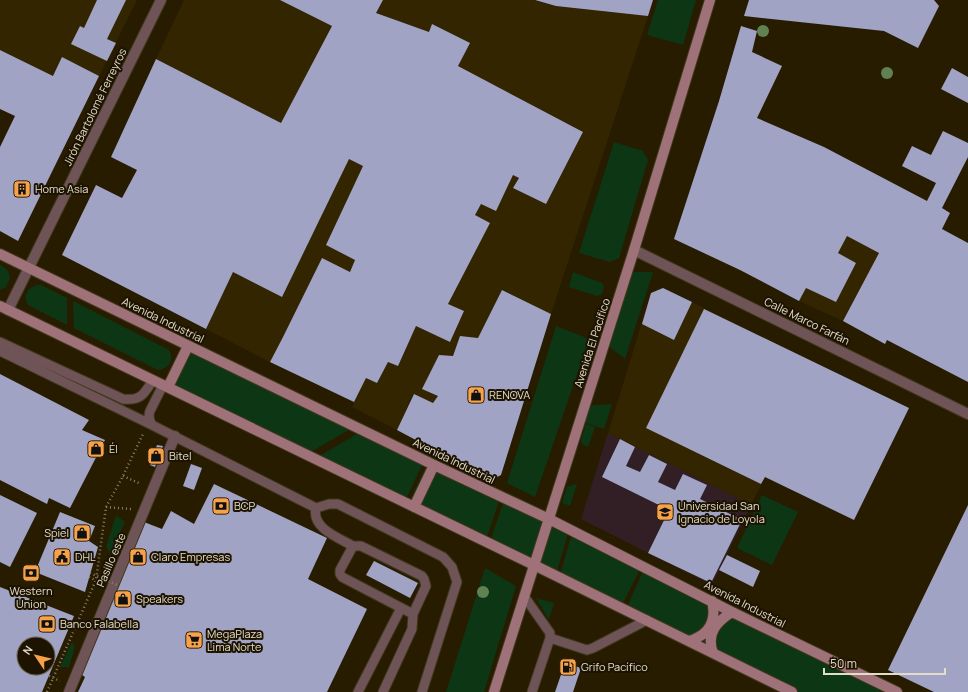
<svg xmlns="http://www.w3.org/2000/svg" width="968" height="692" viewBox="0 0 968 692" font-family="Manrope,sans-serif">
<rect width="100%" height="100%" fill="#271c00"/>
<path fill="#332500" d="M0,0H137L90,94L0,50Z
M184,0H280L332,26L281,123L156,59Z
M383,0H533L556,6L648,16L551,314L502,290L478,338L460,336L453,356L439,355L423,389L438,396L433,403L413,394L397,430L352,407L366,378L377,383L388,362L398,366L416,326L450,342L464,312L448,304L490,223L475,215L481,204L496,210L513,175L519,178L513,188L546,204L583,133L458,66L469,43L432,24L429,32L376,13Z
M349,159L363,166L326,245L355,260L350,272L322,258L283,337L270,362L206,329L233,272Z
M847,236L879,253L843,321L799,301L806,288L836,302L856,263L838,253Z
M663,288L820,365L751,505L608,433L651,293Z"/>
<path fill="#311f25" d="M608,433L751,505L712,585L581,519Z"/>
<path fill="#0d3614" d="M658,0H696L683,45L647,35Z
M614,142L643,151L648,160L619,258L610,262L579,253Z
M0,265C6,268 9,271 10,278L6,287L0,290Z
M573,272L602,283L604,286L602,294L597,296L569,287Z
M629,272H653L625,359L606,344Z
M37,285H41L67,298V325L28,305C23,296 27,288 37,285Z
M73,301L169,350C174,360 170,368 158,370L74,328Z
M556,326L589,339L535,497L507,483Z
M190,351L352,428L309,453L174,387Z
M612,404L604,429L580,421L585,406Z
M586,424L595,427L588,447L582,444L581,440Z
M360,432L423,463L406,499L318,457Z
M427,464L500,498L486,540L409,502Z
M577,484L570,506L562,503L567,487Z
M762,495L798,512L772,565L737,548Z
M504,500L547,520L532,563L490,542Z
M116,515L125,522L118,537L122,542L114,559L106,547Z
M550,522L569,531L556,574L536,564Z
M572,533L641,567L622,605L560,575Z
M485,568L516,586L484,692H446Z
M644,569L895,692H798L627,607Z
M536,598L554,603L549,620Z
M72,642L75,647L69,667H60Z"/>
<path fill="#a1a3c5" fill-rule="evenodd" d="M97,0H126L107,39L116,43L107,61L71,44L80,26L84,28Z
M280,0H383L376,13L429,32L432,24L470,43L458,66L583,132L546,204L513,188L519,178L513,175L496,211L481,204L475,215L490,223L448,304L464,311L450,342L416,326L398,366L388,362L377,383L366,378L354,402L270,362L283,337L322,258L350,272L355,260L326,245L363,166L349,159L282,297L233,272L206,329L62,255L96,185L122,198L137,170L111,157L156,59L281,123L332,26Z
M535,0H653L648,16L556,6Z
M749,0H934L939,6L918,48L884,31L744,16Z
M741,26L757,31L752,52L782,66L757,118L824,147L927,201L936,183L902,166L912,146L931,155L943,131L968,143V157L942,208L950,213L942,229L968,243V382L887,340L885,344L843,321L879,253L847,236L838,253L856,263L836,302L806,288L799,301L740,270L674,239L719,101Z
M0,50L53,76L62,57L99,76L18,241L0,231V147L15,116L0,109Z
M952,68L968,77V103L941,89Z
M663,288L692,302L674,340L642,324L651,293Z
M502,290L551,314L501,475L491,480L397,430L414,394L433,403L438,396L422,389L439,355L453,356L460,336L478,338Z
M704,309L909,408L854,520L765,477L761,484L646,428Z
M0,374L89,420L82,430L105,440L70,508L49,498L47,504L0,480Z
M620,439L635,447L626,466L640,472L649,455L667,464L658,482L675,490L683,474L707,485L700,499L742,520L711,583L648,553L669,510L602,477Z
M157,445L163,446L155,467L150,465Z
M191,464L202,468L194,490L183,486Z
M214,484L327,538L308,579L367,609L327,692H78L85,677L79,673L144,522L162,529L171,511L194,524Z
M0,495L37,513L10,567L0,562Z
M968,505V692H934L888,670Z
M60,512L95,526L89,541L98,547L85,592L35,572Z
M727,555L760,571L753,587L719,570Z
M374,561L418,583L410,598L366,575Z
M0,587L74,616L42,692H0ZM24,644H48V668H24Z
M565,663L581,668L573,692H555Z"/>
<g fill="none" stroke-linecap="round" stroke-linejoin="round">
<defs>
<path id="lane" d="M0,342L123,399C141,401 144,394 153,380
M0,351L152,425L316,508L329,504H338L443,557L452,567L457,582L422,692
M152,425C149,420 148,416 150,411L163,385
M316,508C311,528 339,538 353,546
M524,596L550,633V638L532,692
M550,638L587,650L593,648L647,620
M358,692L401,608
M383,692L412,629L413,614L426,586L424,579L422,576L361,546H353L340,570V574L342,577L413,614"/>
<path id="street" d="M634,250L968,414
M8,310L161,0
M69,692L175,436"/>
<path id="secondary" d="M0,254L434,465L549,519L732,612L897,692
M0,306L534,565L792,692
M168,387L188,346
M414,507L434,465
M689,641C709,635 717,621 712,601
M713,653C706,634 716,622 732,612
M494,692L634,250L710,0"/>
</defs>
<use href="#lane" stroke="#41371c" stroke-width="11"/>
<use href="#street" stroke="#41371c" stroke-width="12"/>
<use href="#secondary" stroke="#41371c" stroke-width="12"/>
<path stroke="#8a816b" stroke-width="2.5" stroke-dasharray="1 3" stroke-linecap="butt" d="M123,476L141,484
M106,507L131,509
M89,577L97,581
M49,676L60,681
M47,692L96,580L106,507L123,476L143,434"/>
<use href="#lane" stroke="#6f5457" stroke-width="9"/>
<use href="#street" stroke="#6f5457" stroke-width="10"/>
<use href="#secondary" stroke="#9e7278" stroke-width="10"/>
<path stroke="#8a816b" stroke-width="2.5" stroke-dasharray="1 3" stroke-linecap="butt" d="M90,573L117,585"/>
</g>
<g fill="#608252">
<circle cx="763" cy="31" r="6"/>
<circle cx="887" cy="73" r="6"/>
<circle cx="483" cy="592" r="6"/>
</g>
<defs>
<symbol id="building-square" viewBox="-11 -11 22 22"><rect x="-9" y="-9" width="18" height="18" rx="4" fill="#f7a248" stroke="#1c1300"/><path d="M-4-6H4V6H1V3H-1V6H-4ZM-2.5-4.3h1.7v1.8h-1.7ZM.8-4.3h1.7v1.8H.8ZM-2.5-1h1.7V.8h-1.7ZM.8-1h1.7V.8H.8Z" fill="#111"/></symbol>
<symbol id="shop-square" viewBox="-11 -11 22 22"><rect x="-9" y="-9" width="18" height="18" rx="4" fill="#f7a248" stroke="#1c1300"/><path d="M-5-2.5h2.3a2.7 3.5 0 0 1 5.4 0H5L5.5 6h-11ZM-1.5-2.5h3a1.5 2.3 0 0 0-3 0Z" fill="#111"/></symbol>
<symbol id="bank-square" viewBox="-11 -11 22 22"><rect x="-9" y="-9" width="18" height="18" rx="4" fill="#f7a248" stroke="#1c1300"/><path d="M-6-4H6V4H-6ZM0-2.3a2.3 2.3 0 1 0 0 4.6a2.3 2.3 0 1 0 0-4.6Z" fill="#111"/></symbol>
<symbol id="university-square" viewBox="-11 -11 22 22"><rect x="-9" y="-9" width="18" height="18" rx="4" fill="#f7a248" stroke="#1c1300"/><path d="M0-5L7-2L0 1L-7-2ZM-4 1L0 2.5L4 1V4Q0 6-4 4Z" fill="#111"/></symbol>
<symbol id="civic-square" viewBox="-11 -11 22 22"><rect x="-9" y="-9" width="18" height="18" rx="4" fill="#f7a248" stroke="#1c1300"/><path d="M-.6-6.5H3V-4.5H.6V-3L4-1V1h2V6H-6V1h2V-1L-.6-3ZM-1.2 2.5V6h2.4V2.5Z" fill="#111"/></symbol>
<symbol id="supermarket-square" viewBox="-11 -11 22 22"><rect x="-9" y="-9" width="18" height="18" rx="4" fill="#f7a248" stroke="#1c1300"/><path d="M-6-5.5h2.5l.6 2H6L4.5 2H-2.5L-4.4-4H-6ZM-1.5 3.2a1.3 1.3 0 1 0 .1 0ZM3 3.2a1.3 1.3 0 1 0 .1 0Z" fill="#111"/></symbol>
<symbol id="fuel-square" viewBox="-11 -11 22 22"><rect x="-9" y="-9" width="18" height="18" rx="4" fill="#f7a248" stroke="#1c1300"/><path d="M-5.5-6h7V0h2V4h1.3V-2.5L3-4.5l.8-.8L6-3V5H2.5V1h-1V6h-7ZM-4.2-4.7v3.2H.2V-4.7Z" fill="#111"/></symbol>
</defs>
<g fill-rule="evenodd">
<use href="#building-square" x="12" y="179" width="20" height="20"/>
<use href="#shop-square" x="466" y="385" width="20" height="20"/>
<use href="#shop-square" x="86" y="439" width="20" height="20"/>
<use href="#shop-square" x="146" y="446" width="20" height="20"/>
<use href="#bank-square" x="211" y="496" width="20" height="20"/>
<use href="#university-square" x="655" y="502" width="20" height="20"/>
<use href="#shop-square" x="72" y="523" width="20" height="20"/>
<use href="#civic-square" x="52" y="547" width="20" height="20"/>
<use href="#shop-square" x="128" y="547" width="20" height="20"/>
<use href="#bank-square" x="21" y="563" width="20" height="20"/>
<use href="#shop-square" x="113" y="589" width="20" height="20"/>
<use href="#bank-square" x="37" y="614" width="20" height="20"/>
<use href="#supermarket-square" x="184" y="630" width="20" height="20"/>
<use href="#fuel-square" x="558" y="657" width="20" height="20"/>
</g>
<g text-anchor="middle" stroke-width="4" stroke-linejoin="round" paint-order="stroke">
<g font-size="11" fill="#e4dccb" stroke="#1c1300">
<text transform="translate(95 107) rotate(-64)" y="4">Jirón Bartolomé Ferreyros</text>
<text transform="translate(163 320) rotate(26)" y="4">Avenida Industrial</text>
<text transform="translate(807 321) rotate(26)" y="4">Calle Marco Farfán</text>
<text transform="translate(592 343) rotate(-72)" y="4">Avenida El Pacífico</text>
<text transform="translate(454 461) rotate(26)" y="4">Avenida Industrial</text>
<text transform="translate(111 560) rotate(-67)" y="4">Pasillo este</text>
<text transform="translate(745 604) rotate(27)" y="4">Avenida Industrial</text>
</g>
<g font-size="11" fill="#e4dccb" stroke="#1c1300" text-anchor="start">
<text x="35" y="193">Home Asia</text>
<text x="489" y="399">RENOVA</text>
<text x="109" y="453">Él</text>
<text x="169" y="460">Bitel</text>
<text x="234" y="510">BCP</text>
<text x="678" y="510">Universidad San<tspan x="678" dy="13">Ignacio de Loyola</tspan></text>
<text x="69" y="537" text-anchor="end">Spiel</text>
<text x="75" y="561">DHL</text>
<text x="151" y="561">Claro Empresas</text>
<text x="31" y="595" text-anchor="middle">Western<tspan x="31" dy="13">Union</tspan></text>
<text x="136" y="603">Speakers</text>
<text x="60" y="628">Banco Falabella</text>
<text x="207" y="638">MegaPlaza<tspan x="207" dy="13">Lima Norte</tspan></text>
<text x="581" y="671">Grifo Pacífico</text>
</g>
</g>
<g transform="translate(36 656) rotate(305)"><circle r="19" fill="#1c1300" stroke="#6c6351"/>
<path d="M0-3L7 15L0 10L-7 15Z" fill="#f7a248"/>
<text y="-6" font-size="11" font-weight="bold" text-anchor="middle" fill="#e4dccb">N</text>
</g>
<path d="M824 668v6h121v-6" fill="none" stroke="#e4dccb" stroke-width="2"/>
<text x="830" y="668" font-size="12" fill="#e4dccb" stroke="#1c1300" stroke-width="3" paint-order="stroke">50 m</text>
</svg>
